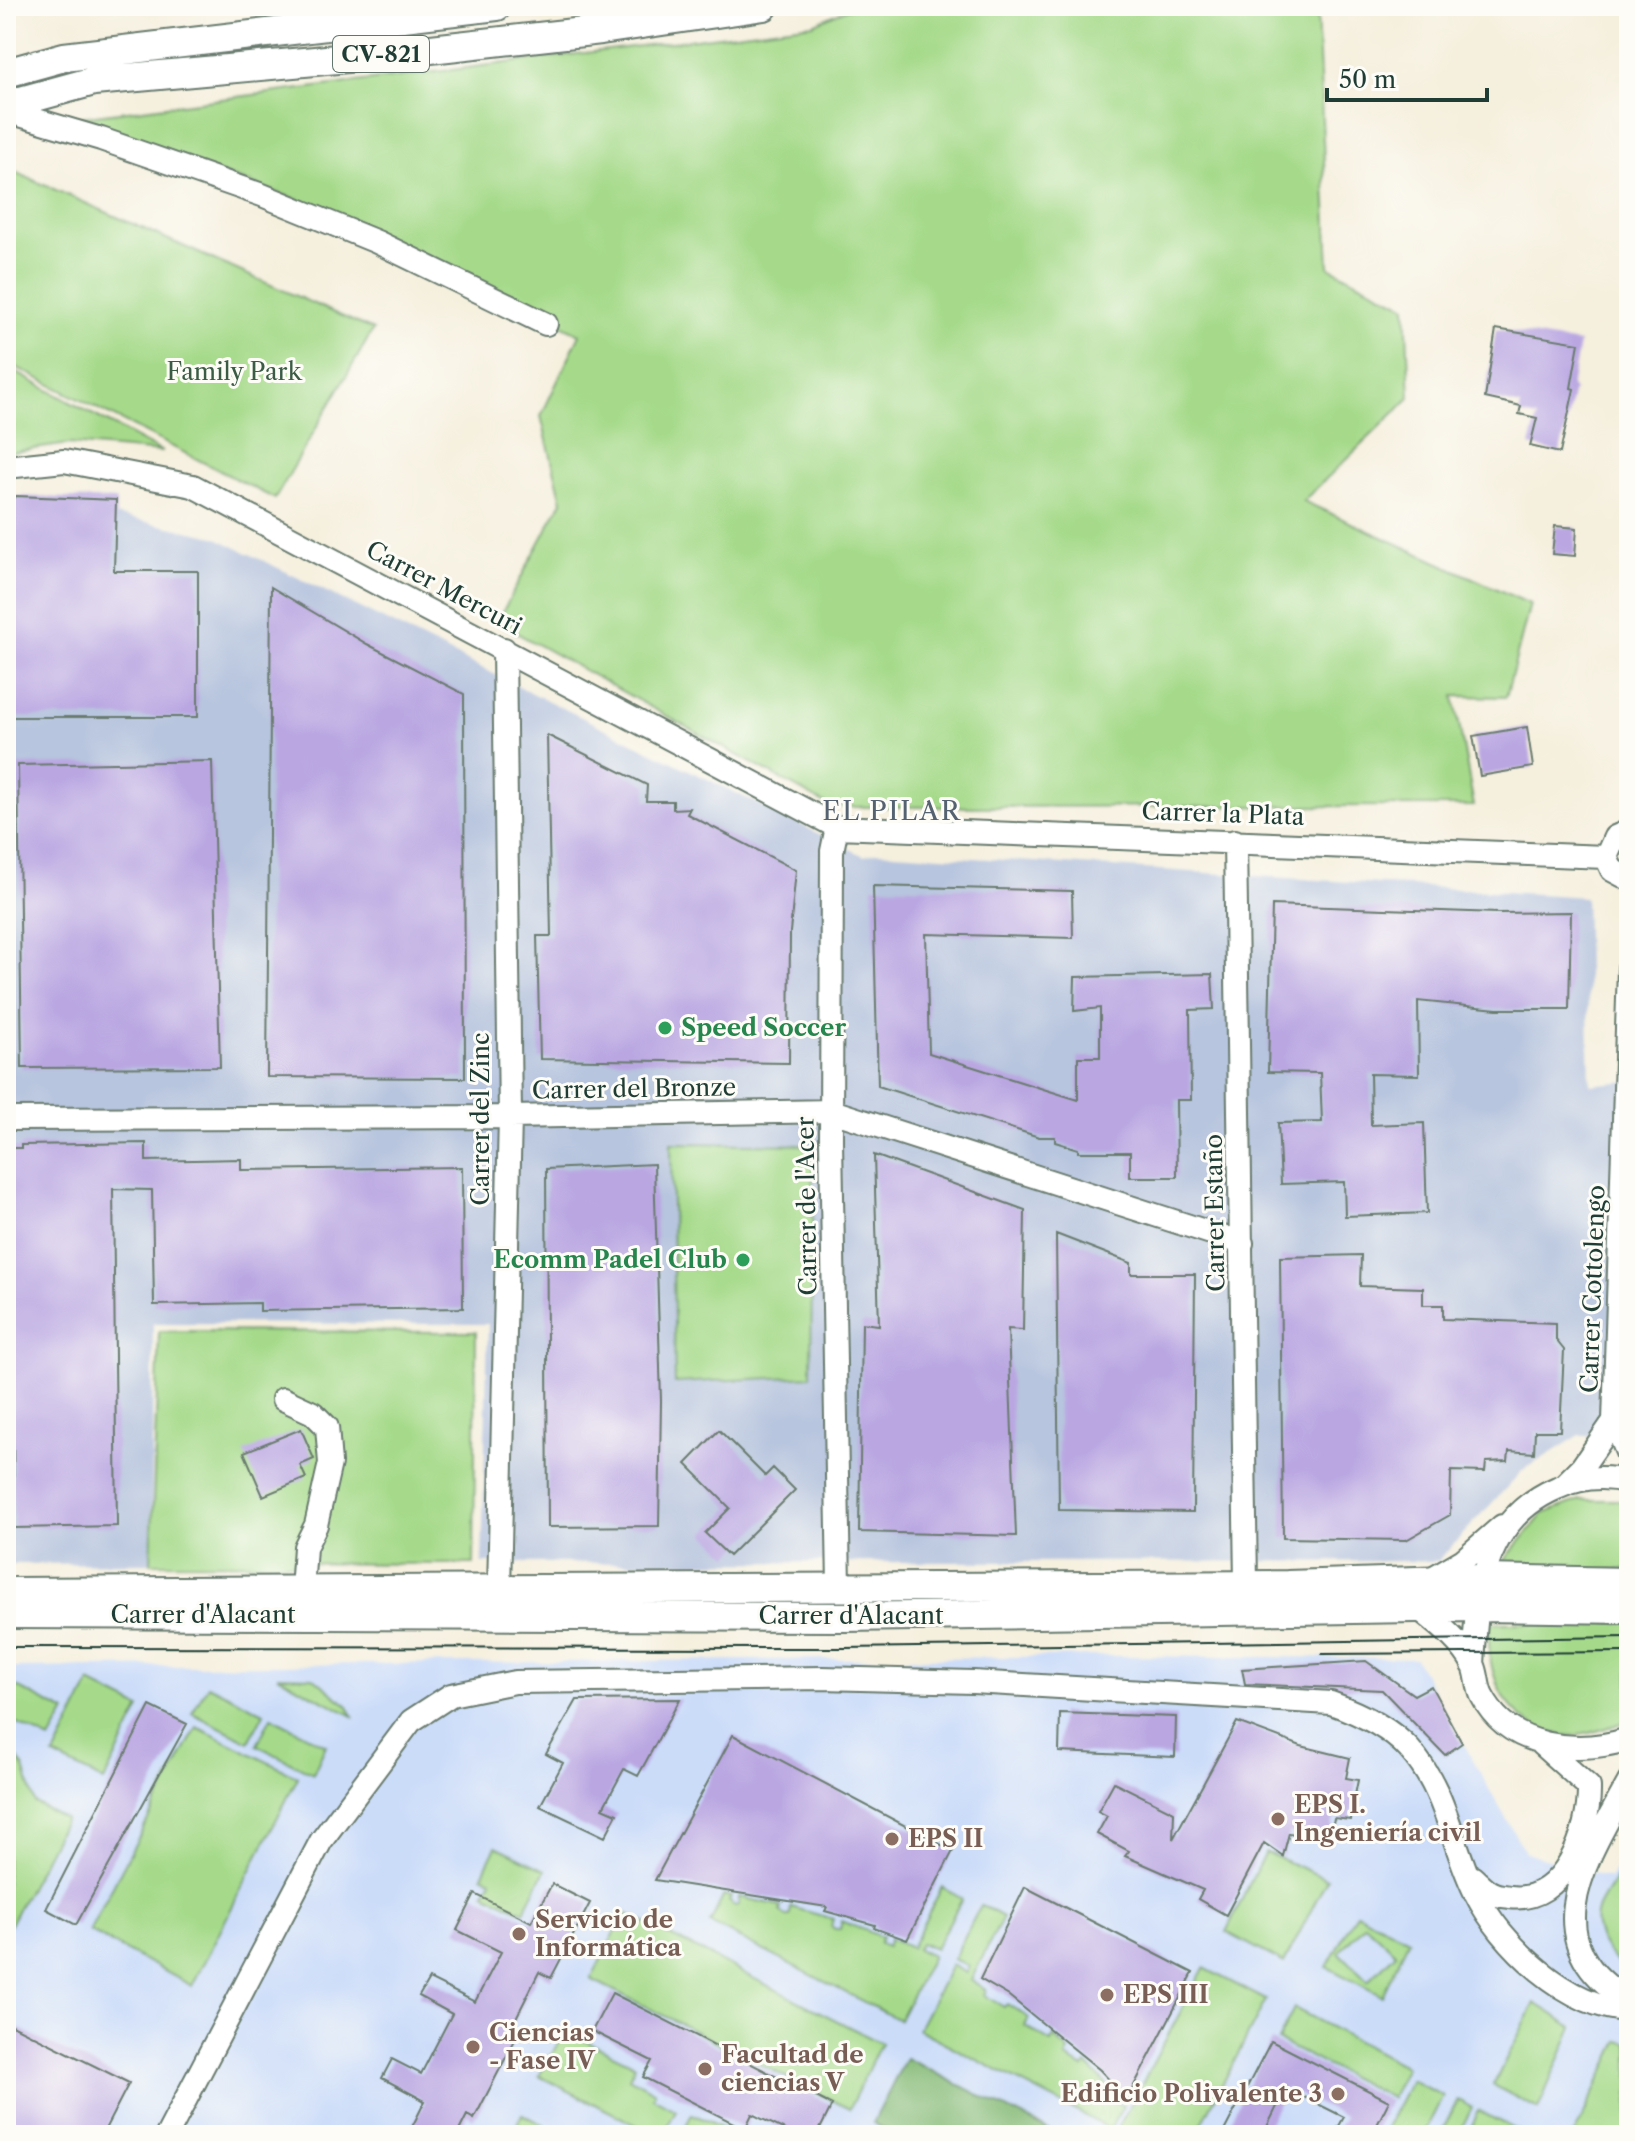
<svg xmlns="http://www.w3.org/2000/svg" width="1635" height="2141" viewBox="0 0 1635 2141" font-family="'Libre Caslon Text',serif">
<rect width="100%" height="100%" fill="#fdfcf7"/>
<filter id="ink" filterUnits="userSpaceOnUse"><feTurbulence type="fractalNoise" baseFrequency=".0125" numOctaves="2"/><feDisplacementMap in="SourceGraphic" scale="16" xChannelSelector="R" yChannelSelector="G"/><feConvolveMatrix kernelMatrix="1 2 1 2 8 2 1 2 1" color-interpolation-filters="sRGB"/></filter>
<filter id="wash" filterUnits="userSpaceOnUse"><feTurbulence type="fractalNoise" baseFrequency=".006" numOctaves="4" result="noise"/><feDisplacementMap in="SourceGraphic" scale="32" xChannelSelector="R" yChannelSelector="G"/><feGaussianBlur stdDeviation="1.8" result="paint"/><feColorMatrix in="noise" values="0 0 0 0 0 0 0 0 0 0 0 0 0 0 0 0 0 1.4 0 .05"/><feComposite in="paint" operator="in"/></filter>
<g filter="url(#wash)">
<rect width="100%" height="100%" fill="#f5efdd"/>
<path fill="#cbdcf9" d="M1110,1656L1415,1658L1525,1852L1610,1878L1629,1844V2135H6V1668Z"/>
<path fill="#b7c5de" d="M50,501L215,537L864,856L878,852L1585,897L1590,1085L1629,1081V1444L1580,1435L1522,1471L1438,1561L482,1563L488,1324L153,1323L151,1563L6,1564V509Z"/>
<path fill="#a6da8a" stroke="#628c5f" stroke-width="2" fill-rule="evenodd" d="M854,6H1289L1317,13L1329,267L1406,306L1410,398L1303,501L1530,604L1506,697L1454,696L1474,806L831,807L497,622L562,501L541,416L580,334L299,200L64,119L813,24Z
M6,168L373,330L275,499L6,362Z
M6,367L162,452L69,444L6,453Z
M671,1143L813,1145L811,1376L675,1383Z
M159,1331L476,1332L474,1564L151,1563Z
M1580,1500H1618L1629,1507V1570L1497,1569L1543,1514Z
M1629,1622V1720C1611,1727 1582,1738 1563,1735C1506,1725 1484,1675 1490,1623Z
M277,1676L313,1677L348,1706L353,1716Z
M9,1683L66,1712L50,1740L6,1718Z
M90,1683L140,1708L104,1781L54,1756Z
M208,1685L264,1713L249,1742L192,1713Z
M271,1717L326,1745L313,1774L257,1745Z
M197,1727L298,1777L192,1986L89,1931Z
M6,1741L24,1768L35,1803L65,1819L6,1932Z
M496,1846L545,1870L524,1912L485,1893L492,1880L482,1875Z
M1265,1852L1327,1879L1284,1963L1226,1932Z
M1629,1858V1972C1610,1960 1588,1931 1598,1907C1605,1891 1620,1874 1629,1858Z
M942,1887L962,1899L935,1949L920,1943L917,1949L932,1956L899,2020L710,1923L724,1895L731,1897L729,1901L734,1906L739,1905V1897L781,1906L780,1911L785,1916H790L791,1907L833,1919L831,1926L835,1929H840L842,1921L882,1937L879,1943L887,1947L890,1939L911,1948Z
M981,1905L1003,1917L971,1980L986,1990L984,1995L1004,2007L1007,2004L1029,2018L1025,2026L1051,2042L1054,2037L1069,2051L1066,2058L1084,2068L1086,2064L1108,2086L1104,2096L1123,2106L1110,2129L918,2029L951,1965L966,1973L969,1966L953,1959Z
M625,1913L881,2043L849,2109L591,1979Z
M1356,1913L1409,1939L1382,1996L1327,1967ZM1365,1924L1396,1953L1368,1981L1339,1952Z
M1204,1968L1266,2000L1196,2135H1122L1116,2132Z
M1535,2003L1573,2027L1538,2109L1493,2085Z
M1294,2008L1406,2067L1391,2098L1278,2041Z
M565,2031L635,2065L629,2077L655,2092L653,2097L676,2110L663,2135H656L539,2076Z
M1619,2041L1629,2043V2135H1574Z
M1411,2080L1443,2096L1423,2135H1382Z
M1458,2100L1472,2108L1458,2135L1441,2133Z
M1479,2111L1526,2135H1467Z
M523,2114L562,2135H563H510Z
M692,2114L740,2135H681Z"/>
<path fill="#84ba76" stroke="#527c55" stroke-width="2" d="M906,2058L1058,2135H896L873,2123Z"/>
<g id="blocks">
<path fill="#baa7e2" d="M1496,329L1579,343L1571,388L1574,389L1560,453L1530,446L1537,418L1519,414L1521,406L1485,398Z
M16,496L116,500L114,571H198V717H9L6,505Z
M1555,526L1577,528L1575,556L1552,554Z
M271,587L367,644L464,694L465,1078L267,1077Z
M1527,727L1533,767L1480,776L1473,736Z
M547,735L647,785L646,801H673V809L690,808L687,814L796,870L790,932L789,1063L540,1059L537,936H551Z
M212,761L220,1067L22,1068L18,765Z
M873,886L1072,891L1073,938L926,934L929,1053L1078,1100V1057H1100V1008L1074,1011L1075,977L1212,974L1214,1009L1190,1010L1191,1100H1176L1177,1177H1130V1152H1078V1149L1055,1142V1137H1039L878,1086Z
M1272,905L1498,913L1571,912L1569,1009H1497L1418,1001L1419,1075L1370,1074L1371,1125L1424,1123L1427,1213L1345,1216L1344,1182L1281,1184L1278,1123L1322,1122L1320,1073L1268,1072Z
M146,1143V1161L241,1159V1170L462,1167L463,1308L260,1311V1303L154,1305L152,1190L113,1189L117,1526L14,1528L10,1148H21V1145Z
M874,1155L1025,1210L1023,1330L1008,1329L1016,1536L859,1532L862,1323L879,1325Z
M654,1164L661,1401L659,1526L548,1527L546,1169Z
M1056,1234L1131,1263V1274H1195L1193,1512L1059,1510Z
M1361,1255L1360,1286L1423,1288V1305H1443V1319L1556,1323V1340L1564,1350L1560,1431H1535L1534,1453L1509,1451L1508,1461L1486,1462L1485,1472L1451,1471L1450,1515L1406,1540L1283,1538L1280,1257Z
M301,1429L314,1459L300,1465L306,1478L263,1496L244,1452Z
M719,1430L765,1476L773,1468L795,1490L729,1556L705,1533L730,1508L686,1464Z
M1366,1661L1414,1695L1431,1686L1462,1743L1445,1755L1382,1690L1245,1684L1242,1669Z
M680,1699L638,1776L624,1769L603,1808L617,1814L605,1837L540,1806L563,1763L546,1754L577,1700Z
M150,1706L187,1724L76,1925L46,1909Z
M1060,1713L1176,1717L1175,1757L1059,1752Z
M1237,1722L1301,1746L1350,1758L1346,1778L1358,1780L1350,1820L1334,1818L1330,1839L1289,1833L1283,1856L1264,1843L1226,1915L1198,1899L1203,1890L1125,1856L1129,1851L1097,1834L1107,1816L1098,1811L1114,1782L1174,1812L1173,1839Z
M733,1735L953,1851L907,1940L874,1928L875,1925L825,1911L827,1907L655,1880Z
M552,1884L590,1903L551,1978L539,1972L509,2032L517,2036L474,2119L467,2115L457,2135H408L425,2101L382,2078L392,2059L421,2074L452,2014L419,1996L429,1979L475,2002L501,1952L457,1930L475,1894L531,1922Z
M1025,1887L1193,1973L1127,2099L1100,2070L1009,1996L980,1979Z
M612,1993L832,2105L817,2135H795L752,2114L745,2129L643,2077L652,2061L592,2031Z
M6,2022L129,2083L102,2135H6Z
M1271,2041L1389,2101L1372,2135H1334L1344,2117L1286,2088L1263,2135H1222Z"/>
</g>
</g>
<g filter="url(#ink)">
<use href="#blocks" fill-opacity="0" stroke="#6a7b6f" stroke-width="2"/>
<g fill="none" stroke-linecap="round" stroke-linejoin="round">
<defs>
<path id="minor" d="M6,111L101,139L262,195L377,242L546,324
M6,467L64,461L193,486L837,827L1606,857
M837,827L832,851L831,1140L839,1586
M1629,831L1615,837L1606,857L1612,870L1629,879
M1235,841L1246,1584
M1629,968L1614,1421L1629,1457
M6,1119L510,1117L832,1111L1242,1243
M283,1399L313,1413L327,1427L330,1463L316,1525L305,1547L302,1591
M1566,1483L1582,1467L1614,1421
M1427,1581L1463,1560L1502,1526
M499,1589L510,1117L504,649
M1418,1608C1438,1624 1463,1643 1474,1666C1478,1675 1477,1686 1482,1696C1509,1749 1578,1755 1629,1739
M1473,1665C1477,1593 1482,1520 1557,1488C1581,1477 1604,1475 1629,1482
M1629,1782C1588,1857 1529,1942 1629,2000
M1472,1877C1478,1882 1485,1890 1492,1893C1497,1896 1505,1896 1510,1897C1564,1904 1590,1831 1589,1787L1541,1744
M167,2135L321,1841L411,1721L451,1695L515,1682L823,1678L973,1682L1331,1703C1359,1713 1389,1727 1409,1749C1447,1791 1451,1844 1475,1892C1501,1945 1568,2008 1629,2010"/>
<path id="major" d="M6,73L64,57L497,6
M6,105L94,81L359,57L601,30L764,6
M6,1592L1287,1585L1482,1579L1629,1582
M6,1614L846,1617L1477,1607L1629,1609"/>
</defs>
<use href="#minor" stroke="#6a7b6f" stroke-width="26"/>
<use href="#major" stroke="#6a7b6f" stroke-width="32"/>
<use href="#minor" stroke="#fff" stroke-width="22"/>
<use href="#major" stroke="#fff" stroke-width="28"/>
<path stroke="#1f3d34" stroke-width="2" d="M6,1647L844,1648L1629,1637
M1322,1654L1629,1652"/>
</g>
</g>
<g fill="#2e9e5b" stroke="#fdfcf7" stroke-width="3">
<circle cx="665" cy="1028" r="8"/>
<circle cx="743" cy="1260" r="8"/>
</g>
<g fill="#8d6e63" stroke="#fdfcf7" stroke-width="3">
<circle cx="1278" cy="1819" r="8"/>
<circle cx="892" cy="1839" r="8"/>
<circle cx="519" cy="1934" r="8"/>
<circle cx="1107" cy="1995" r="8"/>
<circle cx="473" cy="2047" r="8"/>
<circle cx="705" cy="2069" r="8"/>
<circle cx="1338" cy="2094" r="8"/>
</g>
<g text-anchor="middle" stroke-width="6" stroke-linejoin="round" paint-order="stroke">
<rect fill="#fdfcf7" stroke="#62766e" stroke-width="2" x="333" y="36" width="96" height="36" rx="6"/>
<g font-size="22" font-weight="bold" fill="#1f3d34">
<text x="381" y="62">CV-821</text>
</g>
<g font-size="24" fill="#3a5c45" stroke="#fdfcf7">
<text x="234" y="380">Family Park</text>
</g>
<g font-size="24" fill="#1f3d34" stroke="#fdfcf7">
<text transform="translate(444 588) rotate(28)" y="8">Carrer Mercuri</text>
<text transform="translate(1223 814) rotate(2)" y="8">Carrer la Plata</text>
<text transform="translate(634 1089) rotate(-1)" y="8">Carrer del Bronze</text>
<text transform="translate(481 1119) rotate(-90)" y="8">Carrer del Zinc</text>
<text transform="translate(807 1206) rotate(-91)" y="8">Carrer de l'Acer</text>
<text transform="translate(1215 1213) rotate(-91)" y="8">Carrer Estaño</text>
<text transform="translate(1593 1289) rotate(-88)" y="8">Carrer Cottolengo</text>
<text x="203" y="1623">Carrer d'Alacant</text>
<text x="851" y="1624">Carrer d'Alacant</text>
</g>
<g font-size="24" font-weight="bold" fill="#27864d" stroke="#fdfcf7" text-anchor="start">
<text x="681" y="1036">Speed Soccer</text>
<text x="727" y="1268" text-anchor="end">Ecomm Padel Club</text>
</g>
<g font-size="24" font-weight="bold" fill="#785e54" stroke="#fdfcf7" text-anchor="start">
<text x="1294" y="1813">EPS I.<tspan x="1294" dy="28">Ingeniería civil</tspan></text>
<text x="908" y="1847">EPS II</text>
<text x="535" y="1928">Servicio de<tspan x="535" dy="28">Informática</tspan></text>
<text x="1123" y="2003">EPS III</text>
<text x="489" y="2041">Ciencias<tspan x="489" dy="28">- Fase IV</tspan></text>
<text x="721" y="2063">Facultad de<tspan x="721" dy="28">ciencias V</tspan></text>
<text x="1322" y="2102" text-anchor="end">Edificio Polivalente 3</text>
</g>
<g font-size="26" letter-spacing="2" fill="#556271" stroke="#fdfcf7">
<text x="892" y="820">EL PILAR</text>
</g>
</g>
<rect width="1635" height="2141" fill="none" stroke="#fdfcf7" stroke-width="32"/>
<path d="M1327 88v12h160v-12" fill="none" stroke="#1f3d34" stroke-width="4"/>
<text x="1339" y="88" font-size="24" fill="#1f3d34" stroke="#fdfcf7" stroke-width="6" paint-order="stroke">50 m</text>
</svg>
